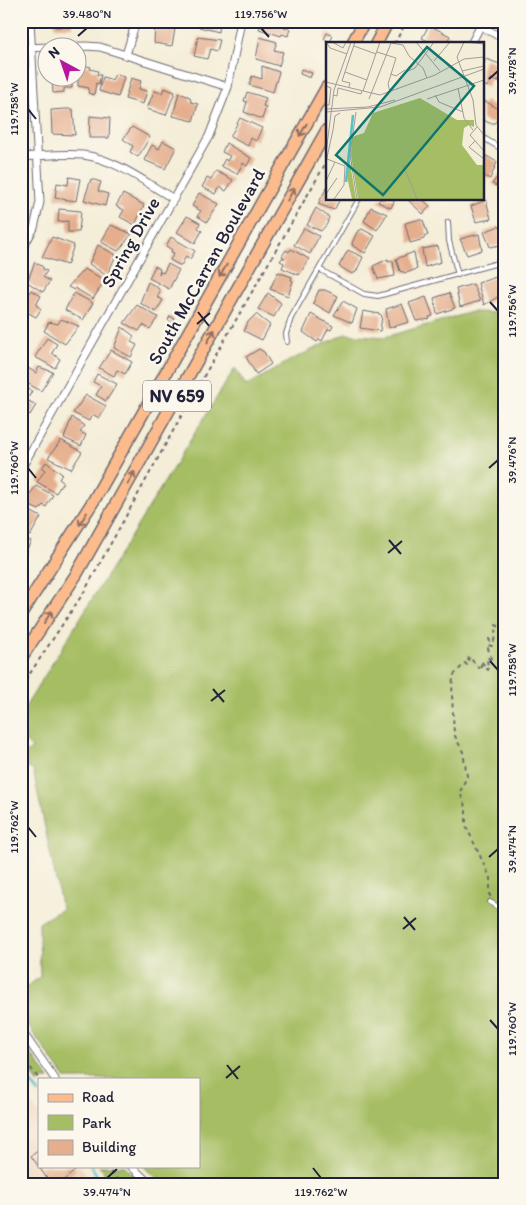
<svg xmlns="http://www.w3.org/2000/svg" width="526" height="1205" viewBox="0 0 526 1205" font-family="Itim,sans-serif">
<rect width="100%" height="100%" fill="#fbf7ec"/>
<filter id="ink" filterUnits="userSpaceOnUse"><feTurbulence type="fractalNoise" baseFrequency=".02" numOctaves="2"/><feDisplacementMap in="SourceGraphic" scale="10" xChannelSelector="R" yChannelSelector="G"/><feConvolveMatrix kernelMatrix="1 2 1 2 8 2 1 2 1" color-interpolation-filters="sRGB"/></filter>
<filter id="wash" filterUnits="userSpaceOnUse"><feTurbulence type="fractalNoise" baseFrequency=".0096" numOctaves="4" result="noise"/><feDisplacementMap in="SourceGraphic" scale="20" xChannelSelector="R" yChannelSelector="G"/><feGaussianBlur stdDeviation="1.12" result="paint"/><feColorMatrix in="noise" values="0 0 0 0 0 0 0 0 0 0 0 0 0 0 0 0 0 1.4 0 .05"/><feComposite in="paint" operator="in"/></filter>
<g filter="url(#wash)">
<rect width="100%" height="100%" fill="#f4edd7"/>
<path fill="#f2d5bd" d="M21,1089L39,1115V1166H80L94,1184H21Z"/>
<path fill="#a6be63" stroke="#64704f" d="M472,312L505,313V1184H163L144,1166H199V1079H66L21,1016V991L40,977L39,923L62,909L33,770L21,765V758L32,748L21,737V714L235,368L246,386L291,360L345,334L385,337Z
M21,1040L49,1079H39V1084L21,1059Z
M99,1166H125L143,1184H113Z"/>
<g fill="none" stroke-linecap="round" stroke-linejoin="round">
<path stroke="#55c2ce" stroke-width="2.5" d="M21,1070L39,1093
M91,1166L102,1184"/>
</g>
<g id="blocks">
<path fill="#e5af8e" d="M54,21H73V27H55Z
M94,21H108V26H94Z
M199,21H220L219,32L199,27Z
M262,21H286L284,27L290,29L288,36L282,34L281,36L259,29Z
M155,24L175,29L172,46L154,43Z
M429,25L450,36L446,44H429L430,42L422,38Z
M327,33L333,36L330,42L324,39Z
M198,37L220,40L217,51L210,49L207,59L194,56Z
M260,37L277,42L274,50L283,52L279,66L256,59Z
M486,59L505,66L498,82L491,79L487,87L482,84V66Z
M78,64L91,67L90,69L98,71L97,75H101L99,84L96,83L94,95L88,93L89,88L78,86Z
M262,66L279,72L273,92L249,85L252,76L262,79Z
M301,69L312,73L310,78L300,74Z
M115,74L124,77L118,97L99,91L103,77L112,80Z
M52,78H72V88H64V92L53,93Z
M131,78L141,81L139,89L147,91L143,104L125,99Z
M505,81V93L500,91Z
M164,88L175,92L166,115L147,109L154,91L162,93Z
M247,92L266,98L263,106L266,107L262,119L244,112L247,102L244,101Z
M179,93L190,97L191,102L198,104L193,121L173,116Z
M485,101L502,111L495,123H489L482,119V106Z
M65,109H73L75,135L52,134L51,110Z
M505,114V133H501L496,130Z
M90,116L110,118L109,138H89Z
M240,118L262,128L256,141L251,138L248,146L230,137Z
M132,127L150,137L138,157L130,152L133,146L123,139Z
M163,141L176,148L165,169L144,160L152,145L159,149Z
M226,143L251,158L247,166L243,163L237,174L221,166L225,159L227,161L230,156L222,152Z
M483,154L497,162L490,179L482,175Z
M505,167V193L500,190L501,188L492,184Z
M216,171L233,180L226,191L220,187L216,194L202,187L207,178L211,180Z
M69,177L80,179L76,201L55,198L57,183L68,185Z
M91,179L101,182L98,191L108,194L105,206L84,200Z
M327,187V199H340L334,210L318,204Z
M199,193L219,204L207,222L197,216L201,211L192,206Z
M123,194L144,205L135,225L120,217L124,210L116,206Z
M380,199H395L391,208L378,202Z
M410,199H422L430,206L423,214L408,200Z
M486,200L491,219L476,222L471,206Z
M371,207L387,214L377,230L364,221Z
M316,208L329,217L327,224L321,231L307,225Z
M59,209L81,211L79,232H68V221L58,222Z
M187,216L200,223L198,228L202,231L195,243L177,232Z
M417,220H423L428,235L424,237V239L410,243L405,223Z
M111,225L132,234L118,251L101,242Z
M499,226L500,228L504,227L505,231V244L490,247L484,232Z
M304,228L319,236L310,254L294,245Z
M362,229L375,236L365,253L353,246L352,243L357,232Z
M479,234L482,250L467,255L460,239Z
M52,237L74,245L67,265L42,257Z
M171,237L195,251L190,259L186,256L181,266L170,260L174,253L171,252L172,250L166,246Z
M98,245L116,255L107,276L89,264Z
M438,246L441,262L425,267L422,249Z
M291,249L309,259L299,275L282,268L284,263L280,261L282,258H285L282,256L286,250L289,252Z
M348,250L363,257L356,272L352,274L339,266Z
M414,252L417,269L406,273L400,271L396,259Z
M388,259V262L393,261L395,276L378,279L373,266Z
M35,262L43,267V269L47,271L43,277L50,281L43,292L27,282Z
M168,264L179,270L169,289L149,278L155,266L160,269L159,274L160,272L163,273Z
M84,269L105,280L93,299L75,288L74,290L68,287Z
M278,272L292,277L291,280L293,281L288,296L270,289Z
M496,277L503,294L484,305L478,283Z
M148,282L157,287L160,291L157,297L163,300L156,312L140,303Z
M473,284L480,301L460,307L456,289Z
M31,290L41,296L36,305L41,309L36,317L21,309V297L26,299Z
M319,290H325L338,296L330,313L313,303Z
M74,293L93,303L83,320L65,310Z
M268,293L281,303L274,317L258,309Z
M449,293L455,308L437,314L434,298Z
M426,297L433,316L429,317L430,319L416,321L409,303Z
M343,301L357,309L352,323L334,315Z
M402,304L409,322L389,328L386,309Z
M137,305L158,317L150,329L143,325L139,331L124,323Z
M363,311L380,314L382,316L380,331L360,328Z
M256,314L270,325L262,340L244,331L248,322Z
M311,314L333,326L331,330L328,329L322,341L319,339L317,342L303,332Z
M170,316L175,319L172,323L168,320Z
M61,319L79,326L65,344L44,331L49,322L58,324Z
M21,321L27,324L21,339Z
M122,327L134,336L131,342L137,345L131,357L114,348Z
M47,338L57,344L52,353L60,359L55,368L35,357Z
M259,349L264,352L271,364L256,374L246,357Z
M111,350L132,362L125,374L117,370L114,376L99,368Z
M39,367L53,372L41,391L21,380L28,368L36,373Z
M97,374L117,384L106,401L96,395L101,386L93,382Z
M21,385L32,391L27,400L36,405L30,415L21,409Z
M86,395L106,406L99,418L92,414L89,421L73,413Z
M21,416L27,419L21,428Z
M72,417L84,426L80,432L86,435L81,446L64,438Z
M61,440L82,452L71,469L48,458Z
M46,462L62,474L59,479L63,482L56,493L37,482L45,470L42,468Z
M36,486L53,495L46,507L43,505L39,510L23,503Z
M21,506L41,517L30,536L21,530L23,520L21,519Z
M21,536L31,541L25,554L21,552Z
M39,1150V1166H72L76,1170L59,1184H51L31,1156Z"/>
</g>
</g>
<g filter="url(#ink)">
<use href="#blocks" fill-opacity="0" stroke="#6c6972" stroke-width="1"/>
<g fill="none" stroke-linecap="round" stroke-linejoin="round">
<defs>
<path id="service" d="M482,137L505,151
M448,222L449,241L458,275
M319,269L364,294L378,296L505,261
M287,342L286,334L291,318L359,199
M490,902L505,911"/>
<path id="minor" d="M473,21L505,40
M471,44L483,21
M21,48L86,46L100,47L228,87
M126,55L136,21
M21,157C41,156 63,153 83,155C116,159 146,183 174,199
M21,251L34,228L40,202L30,21
M21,469L209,136L228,87L241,21
M21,1030L55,1079
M131,1166L150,1184"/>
<path id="primary" d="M352,44L365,21
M376,44L388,21
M21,614L94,500L327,87
M21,658L76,575L327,130"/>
</defs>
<use href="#service" stroke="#6c6972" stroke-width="6"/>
<use href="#minor" stroke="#6c6972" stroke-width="9"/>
<use href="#primary" stroke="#6c6972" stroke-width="14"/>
<path stroke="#6c6972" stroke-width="2" stroke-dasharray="4 4" stroke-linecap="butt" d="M394,44L407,21
M21,687L84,592L189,402L327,161
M490,897V877L466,826V809L460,792L467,776L463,752L454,734L452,695L453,676L465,663L467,665L469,657L481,670V661L488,670L487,657L492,661L487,645L492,646L489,639L494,641L496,625L502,628L505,626
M21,1055L39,1079
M105,1166L122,1184"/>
<use href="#service" stroke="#fff" stroke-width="4"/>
<use href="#minor" stroke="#fff" stroke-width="7"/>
<use href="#primary" stroke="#fbbb8d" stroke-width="11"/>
</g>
<defs><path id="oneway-shaft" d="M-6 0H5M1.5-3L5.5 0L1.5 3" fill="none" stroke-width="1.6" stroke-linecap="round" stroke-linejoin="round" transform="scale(1.25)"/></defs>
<g stroke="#8e6e64">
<use href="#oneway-shaft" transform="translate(303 130) rotate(120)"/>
<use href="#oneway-shaft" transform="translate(291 194) rotate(-60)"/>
<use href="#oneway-shaft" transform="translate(223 271) rotate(120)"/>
<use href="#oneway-shaft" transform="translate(211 336) rotate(-61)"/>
<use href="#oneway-shaft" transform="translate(131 478) rotate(-61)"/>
<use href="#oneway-shaft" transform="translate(83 519) rotate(121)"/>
<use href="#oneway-shaft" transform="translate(48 617) rotate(-57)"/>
</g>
</g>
<path fill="none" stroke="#22223b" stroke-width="2" d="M261,28L269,37M78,36L87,28M489,79L498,71M28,109L36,119M490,302L498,311M198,312L209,326M197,324L210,313M28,468L36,478M489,468L498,460M389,540L401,554M388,553L402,541M490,661L498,670M213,689L224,702M211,701L225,690M28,827L36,837M489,857L498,849M404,917L415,930M403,929L416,918M490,1020L498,1029M227,1065L238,1079M226,1078L240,1066M313,1168L321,1178M107,1178L117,1169"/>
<g text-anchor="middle" stroke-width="5" stroke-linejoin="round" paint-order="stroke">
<rect fill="#fbf7ec" stroke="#636270" stroke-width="1" x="143" y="380.5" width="68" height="31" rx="4"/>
<g font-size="18" font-weight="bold" fill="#22223b">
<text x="177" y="402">NV 659</text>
</g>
<g font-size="19" fill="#22223b" stroke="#fbf7ec">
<text transform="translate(130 242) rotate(-61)" y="7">Spring Drive</text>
<text transform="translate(206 266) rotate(-61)" y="7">South McCarran Boulevard</text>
</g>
</g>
<g transform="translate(326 42)">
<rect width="158" height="158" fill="#f4edd7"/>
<path d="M94,56L131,78H148V85L143,83L138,86L136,103L151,123H157V157H32L25,113L26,95L38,91L47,71ZM28,72L23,115L30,157H26L21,135Z" fill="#a6be63"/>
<path fill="none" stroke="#55c2ce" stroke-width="2.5" d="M20,140L27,73"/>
<path fill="none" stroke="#a09c99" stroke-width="1" d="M0,0L4,6L21,12M6,0L17,6L20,0M90,0L114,29M138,0L131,15L147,58L150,83L158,93M139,0L158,2M28,4L50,12M51,10L70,16L62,42L64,50M108,19L124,0M136,29L158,24M19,30L41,38M80,30L89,26L108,0M65,32L70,34L79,28M0,40L54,53L109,33L138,17L158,15M0,44L5,46L3,63H0M23,45L24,41L16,39L29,0M132,46L138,76L147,88M37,49L54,0M7,53L11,54L12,46L35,52L36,49M109,53L113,60L137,70M43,57L65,1L77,3L83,14L97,26L101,36M101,57L158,38M0,67L42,65L69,58M0,70L54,65L158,27M30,70L24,112L31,157M151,85L144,93L158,109M7,88L9,74L14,71M149,99L143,105L158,117M0,111L8,48L25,0M1,117L19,124L18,143L8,157M0,120L7,88M77,123L91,157M0,139L9,120M0,152L11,136"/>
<path fill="#0f766e" fill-opacity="0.15" stroke="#0f766e" stroke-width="2.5" d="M101,5L148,44L57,153L10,113Z"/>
<rect width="158" height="158" fill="none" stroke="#22223b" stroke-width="2.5"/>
</g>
<rect width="526" height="1205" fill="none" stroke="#fbf7ec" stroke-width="55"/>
<rect x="38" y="1078" width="162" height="90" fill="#fbf7ec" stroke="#a4a2a5"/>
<rect x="48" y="1094" width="25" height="8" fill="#fbbb8d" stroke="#a4a2a5"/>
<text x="82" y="1102" font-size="15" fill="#22223b">Road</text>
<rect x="48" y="1115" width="25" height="15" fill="#a6be63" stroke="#a4a2a5"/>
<text x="82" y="1128" font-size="15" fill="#22223b">Park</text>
<rect x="48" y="1140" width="25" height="15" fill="#e5af8e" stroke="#a4a2a5"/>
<text x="82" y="1152" font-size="15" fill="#22223b">Building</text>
<g transform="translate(62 62) rotate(320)"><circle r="24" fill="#fbf7ec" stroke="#a4a2a5"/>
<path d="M0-4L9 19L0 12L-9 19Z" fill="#b5179e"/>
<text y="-8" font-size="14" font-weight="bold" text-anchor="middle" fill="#22223b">N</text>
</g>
<rect x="28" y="28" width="470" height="1150" fill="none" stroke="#22223b" stroke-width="2"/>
<g font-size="12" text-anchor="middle" fill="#22223b">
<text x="87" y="18">39.480°N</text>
<text x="261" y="18">119.756°W</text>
<text transform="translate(512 71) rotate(-90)" y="4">39.478°N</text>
<text transform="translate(14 109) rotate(-90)" y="4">119.758°W</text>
<text transform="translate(512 311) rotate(-90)" y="4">119.756°W</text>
<text transform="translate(512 460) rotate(-90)" y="4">39.476°N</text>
<text transform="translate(14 468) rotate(-90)" y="4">119.760°W</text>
<text transform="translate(512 670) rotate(-90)" y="4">119.758°W</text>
<text transform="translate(14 827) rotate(-90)" y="4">119.762°W</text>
<text transform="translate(512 849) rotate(-90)" y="4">39.474°N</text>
<text transform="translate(512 1029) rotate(-90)" y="4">119.760°W</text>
<text x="107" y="1196">39.474°N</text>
<text x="321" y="1196">119.762°W</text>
</g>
</svg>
